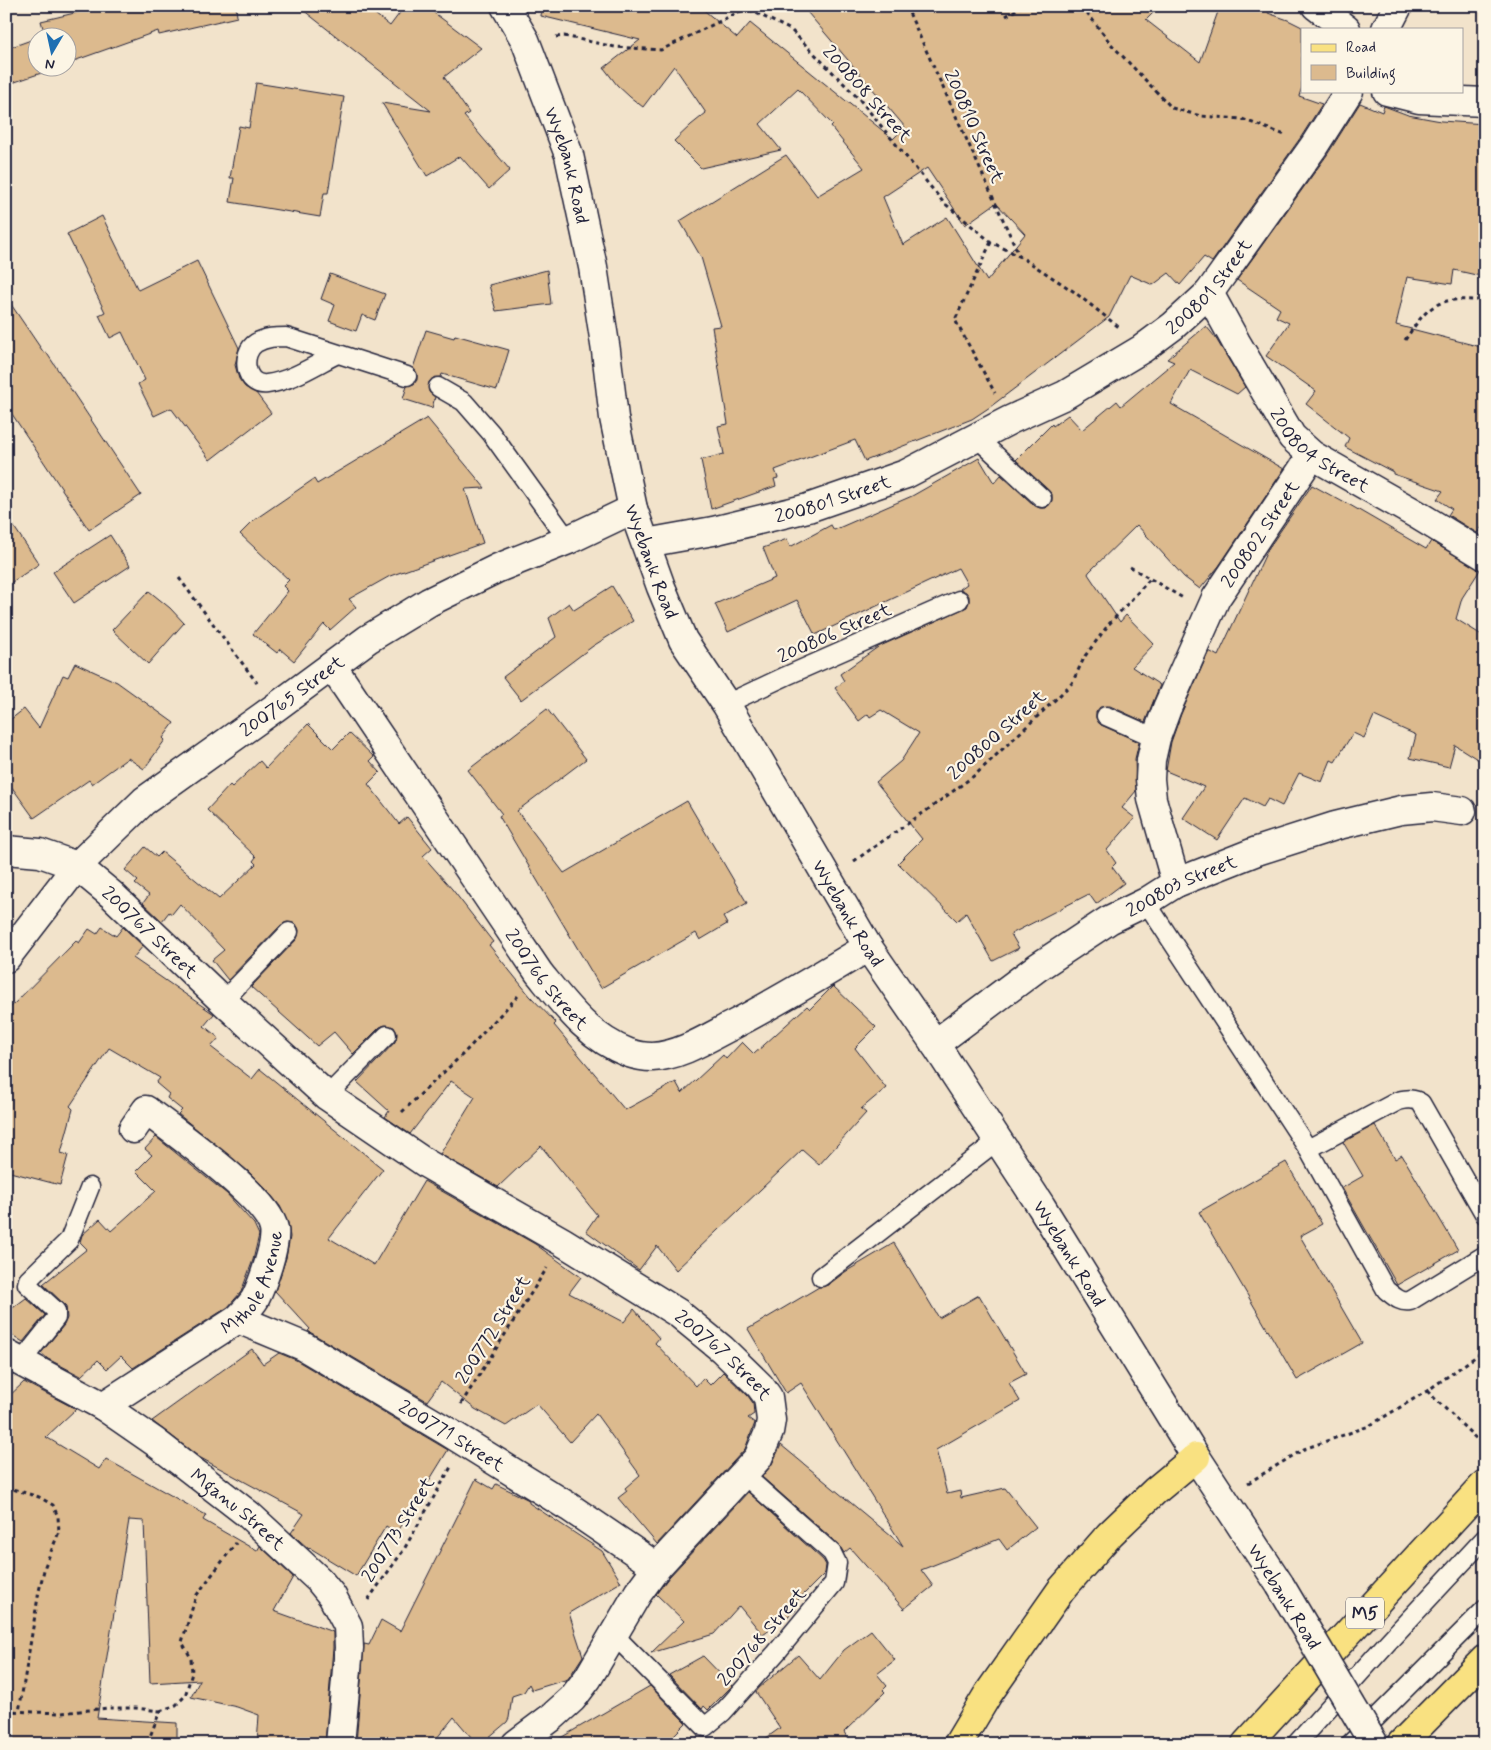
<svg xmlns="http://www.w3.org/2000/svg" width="1491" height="1750" viewBox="0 0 1491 1750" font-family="Mynerve,sans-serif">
<rect width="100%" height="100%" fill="#f2e3cb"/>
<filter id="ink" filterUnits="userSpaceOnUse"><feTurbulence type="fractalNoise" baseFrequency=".02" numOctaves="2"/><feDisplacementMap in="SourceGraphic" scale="10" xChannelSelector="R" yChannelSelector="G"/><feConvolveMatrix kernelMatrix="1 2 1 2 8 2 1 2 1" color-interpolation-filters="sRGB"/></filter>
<g filter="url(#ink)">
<path fill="#dcba8e" stroke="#22223b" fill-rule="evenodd" d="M104,6H236L237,17L159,35L158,31L68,63V38H38V68H56L6,85V49L45,35L41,21Z
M298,6H365L390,26L405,6H425L481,48L444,77L469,113L464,116L510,170L489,189L460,156L427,176L382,103L431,111Z
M542,6H699L737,38L750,23L893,139L905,127L802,6H1160L1146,20L1200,62L1220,6H1270L1268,13L1288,20L1302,27V87L1299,96L1322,104L1301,137L1212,262L1204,257L1180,285L1169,273L1153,285L1130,275L1109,317L990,407L972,419L865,461L855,440L775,470L778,478L774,479L776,486L711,509L701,460L724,454L718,426L728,424L712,327L721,326L701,257L680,221L786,155L817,196L864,168L831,127L833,125L798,89L760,124L781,150L701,168L674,141L691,125L706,113L674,66L643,107L630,97L617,85L604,68L640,40L541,16ZM927,168L965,225L996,203L1025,234L987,281L947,217L903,245L883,197Z
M256,83L344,97L328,193H324L320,217L230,202L234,178H230L239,126L249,128Z
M1360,103L1382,112L1384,106L1408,115L1441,121L1485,124V166L1479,250L1485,252V277L1454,270L1452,284L1407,277L1396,325L1485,348V523L1477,533L1448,515L1452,509L1437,499L1443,491L1393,474V472L1345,447L1349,438L1306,404L1316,391L1266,356L1289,323L1276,317L1280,309L1237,280L1327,155Z
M102,216L138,290L197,261L239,348L235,365L239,379L245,387L256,393L271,413L210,460L171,408L154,416L138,384L145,380L122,332L110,338L99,315L105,312L67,234Z
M547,270L551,304L496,311L489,285Z
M330,274L385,294L375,320L362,315L356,331L329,321L335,305L321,299Z
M6,297L44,353L46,352L141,495L89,530L6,405Z
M1206,326L1215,337L1245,387L1237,394L1190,370L1171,404L1284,469L1219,566L1200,589L1184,577L1137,525L1089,572L1088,574L1120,622L1126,615L1154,644L1132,667L1160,685L1145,722L1110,706L1100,707L1096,712V718L1101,725L1139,742L1135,759L1136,791L1122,808L1135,818L1107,850L1116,863L1112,867L1124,883L1096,904L1089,894L1011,934L1019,948L993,961L966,913L957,921L898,863L922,839L876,782L901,761L919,733L881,710L870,717L868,714L859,721L835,688L844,681L840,674L878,647L967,607L969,602V596L966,592L960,589L967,584L958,568L815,635L797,600L728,632L715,604L775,578L763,548L787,539L790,547L831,525L834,530L912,496L979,458L994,483L1001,475L1035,506L1040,508H1046L1052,501V494L1016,460L1052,424L1053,426L1068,415L1082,430L1117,401L1121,406L1174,362L1167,359Z
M426,330L454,338L455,335L509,350L497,390L442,374L441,377L433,378L429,382V392L435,397L432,408L403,399L407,386L414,384L417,380V373L413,368Z
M427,418L485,488L465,489L483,543L390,576L349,599L356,607L330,630L324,624L294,661L280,649L277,653L253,634L288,591L283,586L289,580L240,534L254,520L314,479L317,484Z
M1312,485L1343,502V501L1426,549L1431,541L1480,570L1462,598L1456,619L1485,637V764L1455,745L1449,767L1410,758L1416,735L1374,716L1364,738L1353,733L1335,762L1331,760L1322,782L1299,773L1282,806L1268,799L1263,807L1245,798L1217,840L1183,818L1204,787L1166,771L1171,742L1181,714L1209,651L1218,656L1268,549Z
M6,515L39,564L6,586Z
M110,535L130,566L74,603L53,572Z
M612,586L633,621L593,646L521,700L503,677L556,637L549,618L569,603L574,610Z
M149,591L170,608L184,623L148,664L112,630Z
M75,663L117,682L174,723L163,738L165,740L144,769L128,758L92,784L89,780L34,818L6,779V723L24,709L39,728L63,675L68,677Z
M547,709L586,759L517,811L564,873L687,801L747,903L723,917L727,924L700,940L696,933L601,988L499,816L502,814L468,770Z
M308,724L333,749L349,733L374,757L370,761L380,772L368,784L399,824L407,817L432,848L423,856L452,889L493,942L489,945L530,996L556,1023L554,1025L625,1110L676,1082L682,1093L723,1055L726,1059L742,1042L754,1054L807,1006L810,1009L833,986L876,1027L855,1048L886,1088L861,1109L866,1113L819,1165L802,1150L676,1270L657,1246L639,1270L586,1231L597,1215L541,1146L498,1187L440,1154L475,1097L451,1081L410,1134L385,1117L389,1111L357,1082L395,1042L397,1033L394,1027L385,1025L380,1027L353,1054L334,1032L317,1046L251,987L297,939L299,930L296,924L287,922L281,925L228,980L212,960L224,950L180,904L172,914L169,912L162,921L143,903L149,895L135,884L138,881L125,870L145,847L157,857L162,852L219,899L256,864L253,861L256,857L207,810L230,785L232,787L260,761L266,768Z
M102,927L116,936L123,927L143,946L133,958L214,1014L204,1026L219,1038L211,1047L252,1079L260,1069L383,1169L329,1238L374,1265L424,1181L535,1244L581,1277L569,1293L624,1322L634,1309L659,1338L655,1343L696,1386L703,1378L710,1385L723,1372L748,1396L753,1403L754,1414L748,1418L755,1423L745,1449L657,1544L618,1498L627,1491L625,1488L640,1475L596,1414L570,1442L537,1404L506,1426L475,1409L441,1382L427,1401L308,1331L310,1329L275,1291L286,1258L290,1237L288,1223L280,1206L266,1189L248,1171L178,1114L182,1110L167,1098L169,1094L156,1083L160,1078L109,1048L70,1106L73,1109L61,1153L68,1155L60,1185L6,1171V1012L76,941L79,943L89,929L97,934Z
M1375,1125L1395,1159L1402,1155L1458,1250L1397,1285L1342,1188L1363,1176L1343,1142Z
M156,1137L227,1194L254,1224L259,1235L253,1260L241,1292L228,1307L133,1368L121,1356L107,1369L98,1360L81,1376L48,1359L41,1353L64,1325L67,1318L66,1306L43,1284L87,1249L80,1242L82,1235L100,1219L111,1231L156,1191L136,1171L152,1155L145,1149Z
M1286,1162L1322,1224L1300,1236L1362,1343L1297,1380L1199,1212Z
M894,1243L939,1318L979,1295L1026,1374L1009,1383L1020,1401L936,1450L947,1494L960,1491L961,1498L1005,1488L1036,1527L1007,1550L999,1539L921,1570L933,1586L904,1609L850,1548L844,1553L839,1545L762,1477L772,1464L781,1445L903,1546L801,1383L786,1393L748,1329L819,1287L828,1285L845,1272Z
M26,1298L45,1315L23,1342L6,1331V1313Z
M252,1349L263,1364L279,1353L296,1360L448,1450L397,1533L386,1526L356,1576L310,1548L309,1549L291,1533L304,1514L199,1457L152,1421Z
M24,1382L76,1409L46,1437L99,1469L106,1459L206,1515L203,1520L257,1551L260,1546L293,1577L274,1611L333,1632V1648L325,1744H257L259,1715L237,1707L191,1697L200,1680L150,1683L144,1521L129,1520L97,1718L177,1723V1744H6V1399Z
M476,1479L493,1489L496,1484L529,1500V1503L602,1551L621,1582L569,1613L583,1656L568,1679L532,1690L529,1684L524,1692L512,1696L509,1718L507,1722L481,1744H477L454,1717L432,1744H356L364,1644L369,1645L381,1620L400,1631Z
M748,1492L823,1560L826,1565L825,1573L792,1606L796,1610L763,1635L739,1606L714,1634L651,1653L684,1621L656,1594L669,1577Z
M871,1630L895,1660L877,1674L887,1686L883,1690L885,1692L844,1732L851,1744H758L780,1728L756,1692L759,1688L798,1655L820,1680L844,1650Z
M703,1656L732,1686L708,1710L704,1706L702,1709L669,1675Z
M650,1686L686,1723L665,1744H550Z"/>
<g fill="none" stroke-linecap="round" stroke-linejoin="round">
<defs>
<path id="lane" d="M337,354C315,365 291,381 267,384C244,387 240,353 256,343C266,337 276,337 286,337L407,376
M438,387L464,402L491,433L568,540
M976,437L1042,498
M726,704L786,676L959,600
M1106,716L1156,738
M1146,902L1308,1149L1386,1290C1394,1296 1400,1303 1410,1301L1485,1255
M223,1001L289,932
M327,1096L387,1035
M1308,1149L1398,1101C1407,1099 1414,1098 1421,1103L1485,1215
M821,1277L997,1141
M21,1362L56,1318V1311L27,1284L28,1280L69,1240L90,1187
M614,1635L705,1727L723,1712L776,1653L834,1583L837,1563L832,1553L743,1474
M1296,1744L1388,1642L1485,1538
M1350,1744L1485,1609"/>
<g id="street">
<path d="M1316,6L1346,29"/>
<path d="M1386,29L1398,6"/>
<path d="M1387,91L1419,99L1485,102"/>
<path id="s1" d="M1209,293L1236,342L1292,437L1312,455L1416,514L1485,556"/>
<path id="s2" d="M646,543L713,531L808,508L906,474L1010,420L1065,395L1142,349L1173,326L1209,293L1314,146L1349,91"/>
<path id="s3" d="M332,666L539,973C565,1005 589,1038 629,1053C635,1055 645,1057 652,1057C679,1056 706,1039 729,1027C777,1002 822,975 868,947"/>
<path id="s4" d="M6,850L40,853L77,866L112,895L223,1001L327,1096L427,1164L563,1242L678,1313L722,1349L760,1386L768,1397L771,1420L769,1432L758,1458L657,1567L638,1593L588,1678L572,1699L552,1717L516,1744"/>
<path id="s5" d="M1176,883L1152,799L1150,779L1151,760L1156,738L1167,708L1216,598L1312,455"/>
<path id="s6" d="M6,958L77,866L144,801L276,707L368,639L429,602L498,568L568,540L633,509"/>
<path id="s7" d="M935,1044L1038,967L1109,920L1146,902L1176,883L1257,851L1335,826L1401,810L1432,807L1462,811"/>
<path id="s8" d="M238,1319L303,1346L445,1430L569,1507L657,1567"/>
<path id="s9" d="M6,1354L103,1406L155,1442L249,1515L319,1580L332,1596L348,1626L349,1648L340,1744"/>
<path id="s10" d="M103,1406L238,1319C243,1313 251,1306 255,1299C262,1285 277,1244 274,1229C268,1197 173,1131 146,1110L133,1129"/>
</g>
<g id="secondary">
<path id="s11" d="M505,6L525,40L569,155L593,267L606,351L614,418L633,509L661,587L683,640L726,704L868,947L935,1044L1041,1206L1196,1457L1280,1585"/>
</g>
<path id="primary" d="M958,1744L988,1694L1061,1590L1110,1534L1155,1491L1196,1457
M1246,1744L1485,1484
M1401,1744L1485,1659"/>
</defs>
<use href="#lane" stroke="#22223b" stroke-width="21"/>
<use href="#street" stroke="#22223b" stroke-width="31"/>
<use href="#secondary" stroke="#22223b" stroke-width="31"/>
<use href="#primary" stroke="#22223b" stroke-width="31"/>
<path stroke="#22223b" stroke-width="3" stroke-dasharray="4 4" stroke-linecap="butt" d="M742,6L791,30L860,100L943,202L991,242L1021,257L1073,291L1120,328
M906,6L1020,257
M1082,6L1111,44L1172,108L1201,116L1242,119L1285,135
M1006,16L1022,6
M556,37L564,36L615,47L661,50L745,9
M991,242L955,320L995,393
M1405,340C1418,321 1429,302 1454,300C1465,299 1474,301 1485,299
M1130,567L1183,598
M179,578L257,683
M854,861L933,806L975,775L1058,697L1072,683L1085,656L1109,624L1150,579
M402,1112L464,1053L518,996
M1427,1391L1485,1447
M461,1404L547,1268
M1248,1483L1304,1449L1369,1426L1427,1391L1485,1350
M6,1487L39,1497L53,1505L58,1517L59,1532L45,1566L39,1591L19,1712
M368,1600L403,1551L451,1467
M6,1711L61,1713L108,1708H136L160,1711L147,1744
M160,1711L176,1705L185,1696L192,1673L191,1658L182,1642L196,1596L236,1543"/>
<use href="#lane" stroke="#fcf5e5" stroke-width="18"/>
<use href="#street" stroke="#fcf5e5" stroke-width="28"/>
<use href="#secondary" stroke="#fcf5e5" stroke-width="28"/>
<use href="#primary" stroke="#f9e181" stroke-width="28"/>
<defs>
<path id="secondary-bridge" d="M1280,1585L1374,1744"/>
</defs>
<use href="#secondary-bridge" stroke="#22223b" stroke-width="31" stroke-linecap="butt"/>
<use href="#secondary-bridge" stroke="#fcf5e5" stroke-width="28"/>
</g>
</g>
<g text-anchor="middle" stroke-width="4.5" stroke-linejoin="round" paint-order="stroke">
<rect fill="#fcf5e5" stroke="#63616e" stroke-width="1" x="1346" y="1597.5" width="38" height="31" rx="4"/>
<g font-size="18" font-weight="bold" fill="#22223b">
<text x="1365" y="1619">M5</text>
</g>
<g font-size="19" fill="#22223b" stroke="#fcf5e5">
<text transform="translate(868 93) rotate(48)" y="7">200808 Street</text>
<text transform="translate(975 126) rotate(66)" y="7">200810 Street</text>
<text dy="7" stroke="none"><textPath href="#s11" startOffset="172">Wyebank Road</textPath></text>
<text dy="7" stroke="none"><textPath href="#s2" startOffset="629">200801 Street</textPath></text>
<text dy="7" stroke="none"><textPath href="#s1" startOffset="196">200804 Street</textPath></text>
<text dy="7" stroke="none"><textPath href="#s2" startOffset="192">200801 Street</textPath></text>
<text dy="7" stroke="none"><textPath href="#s5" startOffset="379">200802 Street</textPath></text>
<text dy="7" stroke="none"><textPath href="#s11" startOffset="578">Wyebank Road</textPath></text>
<text transform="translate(834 632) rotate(-24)" y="7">200806 Street</text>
<text dy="7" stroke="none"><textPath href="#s6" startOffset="391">200765 Street</textPath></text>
<text transform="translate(996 734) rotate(-42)" y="7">200800 Street</text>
<text dy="7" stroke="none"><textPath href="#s7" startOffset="294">200803 Street</textPath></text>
<text dy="7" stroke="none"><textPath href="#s11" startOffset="982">Wyebank Road</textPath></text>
<text dy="7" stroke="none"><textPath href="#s4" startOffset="172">200767 Street</textPath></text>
<text dy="7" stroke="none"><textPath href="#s3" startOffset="380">200766 Street</textPath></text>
<text dy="7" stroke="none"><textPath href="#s11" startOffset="1388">Wyebank Road</textPath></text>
<text dy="7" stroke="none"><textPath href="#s10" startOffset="200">Mthole Avenue</textPath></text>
<text transform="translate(492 1329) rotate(-58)" y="7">200772 Street</text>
<text dy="7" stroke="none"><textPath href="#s4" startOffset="888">200767 Street</textPath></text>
<text dy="7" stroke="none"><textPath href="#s8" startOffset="244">200771 Street</textPath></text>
<text dy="7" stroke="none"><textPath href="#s9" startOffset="280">Mganu Street</textPath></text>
<text transform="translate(397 1529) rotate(-58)" y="7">200773 Street</text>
<text transform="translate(1285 1596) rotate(58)" y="7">Wyebank Road</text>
<text transform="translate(761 1636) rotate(-49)" y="7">200768 Street</text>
</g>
</g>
<rect width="1491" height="1750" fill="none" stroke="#fcf5e5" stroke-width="25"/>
<rect x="12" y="12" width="1466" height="1725" fill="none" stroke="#22223b" stroke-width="2" filter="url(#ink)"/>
<rect x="1301" y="28" width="162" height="65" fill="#fcf5e5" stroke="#a5a1a1"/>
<rect x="1311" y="44" width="25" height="8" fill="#f9e181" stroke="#a5a1a1"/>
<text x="1346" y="52" font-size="15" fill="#22223b">Road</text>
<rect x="1311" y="65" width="25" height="15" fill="#dcba8e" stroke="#a5a1a1"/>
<text x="1346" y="78" font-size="15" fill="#22223b">Building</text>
<g transform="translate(52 52) rotate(189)"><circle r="24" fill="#fcf5e5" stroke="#a5a1a1"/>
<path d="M0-4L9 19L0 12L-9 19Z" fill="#1f6fb2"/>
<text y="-8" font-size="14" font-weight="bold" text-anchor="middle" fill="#22223b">N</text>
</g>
</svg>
